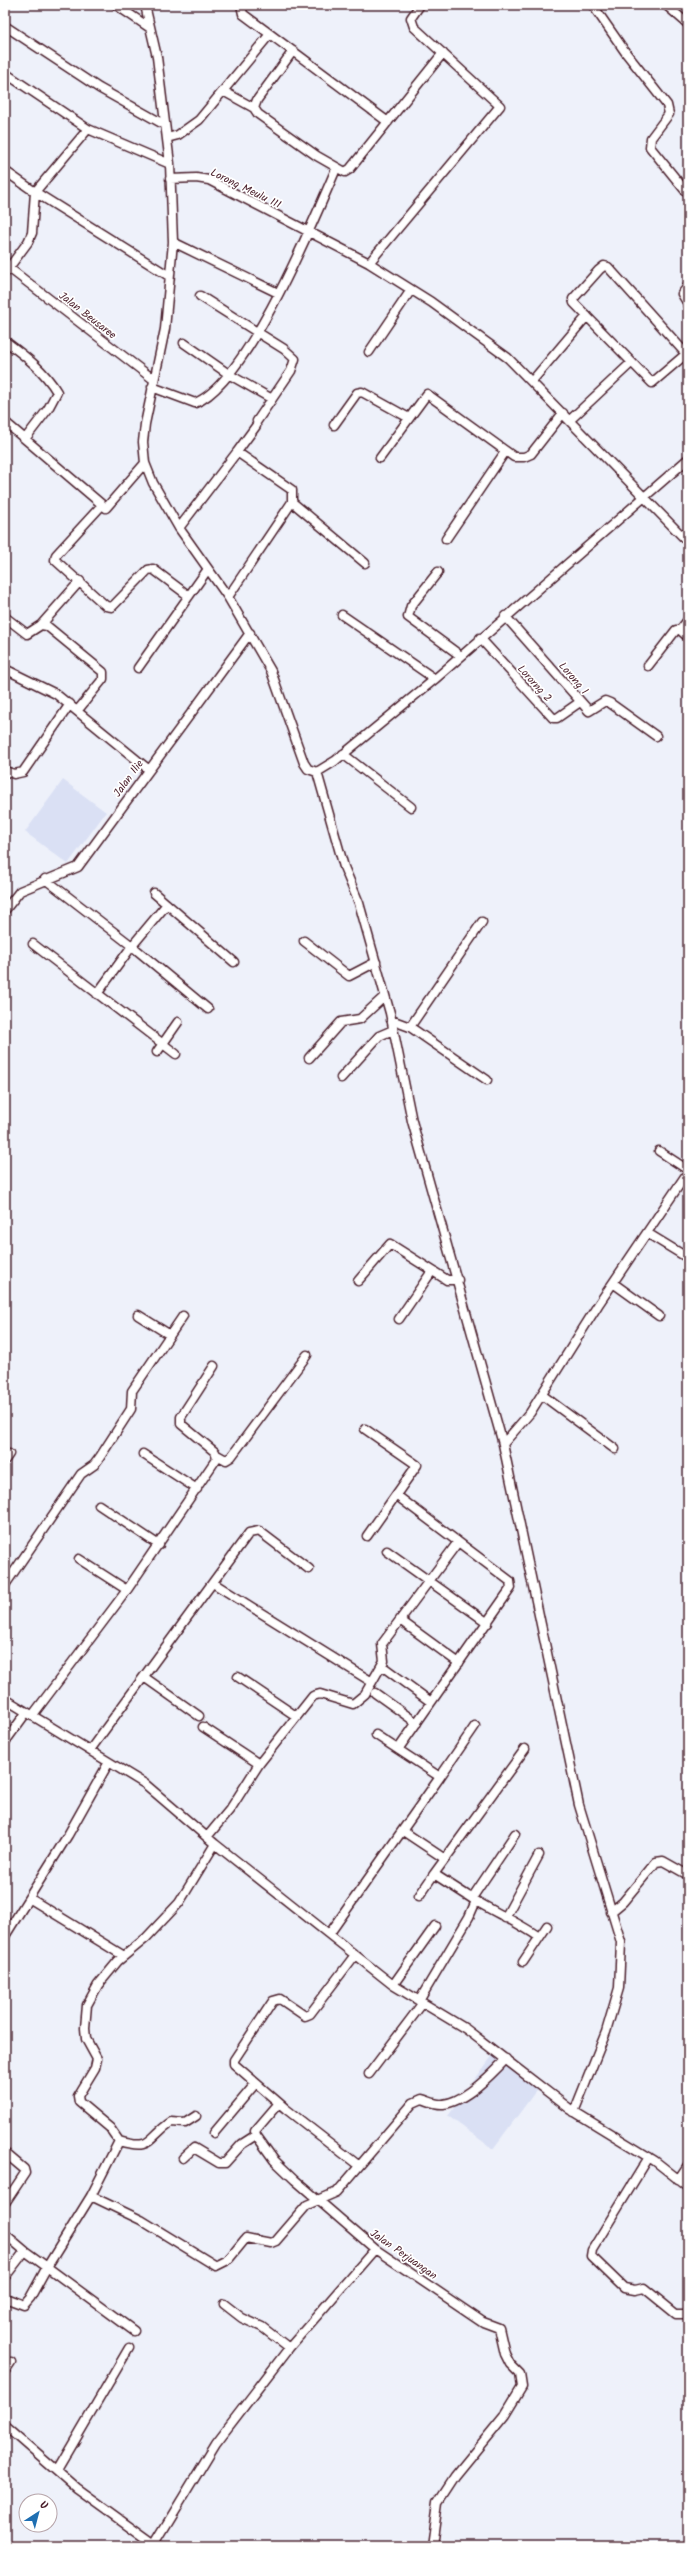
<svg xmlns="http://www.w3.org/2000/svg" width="693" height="2551" viewBox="0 0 693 2551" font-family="Kalam,sans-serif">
<rect width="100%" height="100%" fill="#eef1fa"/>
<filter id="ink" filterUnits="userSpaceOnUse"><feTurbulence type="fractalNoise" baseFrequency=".025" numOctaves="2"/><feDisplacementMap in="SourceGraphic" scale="8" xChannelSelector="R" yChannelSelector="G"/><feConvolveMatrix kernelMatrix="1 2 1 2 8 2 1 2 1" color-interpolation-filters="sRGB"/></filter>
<g filter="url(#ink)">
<path fill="#dae0f4" d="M63,780L106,812L68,864L25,832Z
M493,2055L538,2088L493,2149L448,2116Z"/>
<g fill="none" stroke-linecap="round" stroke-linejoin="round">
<defs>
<path id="minor" d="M116,5L150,28
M145,5L157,57L170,164L173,242L165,329L145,424L143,442L145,463L153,483L179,528L228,597L271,671L304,763L308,769L317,772L335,761L435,679L688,459
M241,5L243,14L388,122
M666,5L688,24
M594,7L626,53L667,105L669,114L651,138L650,147L688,194
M5,26L99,88L165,125
M5,73L88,129
M223,91L254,108L258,114L317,156L345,172L350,169L443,53
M254,108L257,100L293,51
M167,138L178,135L199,120L270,34
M5,171L35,192L169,276
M170,179L196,178L209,180L369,263L431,302L508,358L688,542
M173,242L278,293
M369,263L500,106L414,27L411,18L420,5
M9,268L153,379
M5,273L28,242L32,233L35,192L88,129L170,164
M688,286L682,294L688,304
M200,296L284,349L295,359L291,371L257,421
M5,341C25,356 44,370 57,392L48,409L25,439
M184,343L230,375L272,399
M369,352L411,290
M686,354L652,383L574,303L573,299L599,270L604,266L608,267L688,356
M532,381L587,316
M152,387L195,403C247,383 313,222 336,169
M570,420L631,363
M5,422L106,508L145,463
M334,425L357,393L362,392L409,418
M237,452L256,426
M380,458L427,394L514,457H524L531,454L563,413
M292,502L365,563
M102,505L56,555L55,560L106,606L112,607L148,570L153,569L189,596
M179,528L237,452L292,490V502L228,597
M446,539L505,452
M438,572L411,606L408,617L461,656
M342,615L435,679
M505,616L589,711L605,701L610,703L656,736
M5,617L27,634L41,625L47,626L103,672V679L78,710
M41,625L80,581
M680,630L688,620
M480,638L553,718H557L580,702
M648,666L676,630H680L688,637
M138,668L208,569
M5,669L56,694L148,769
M343,754L411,807
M5,771L14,774L23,772L70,704
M317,772L344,867L359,903L390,1013L412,1121L503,1444L579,1805L621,1942L619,1988L606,2032L574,2112
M45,879L132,946L208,1009
M154,893L234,962
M5,910L20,891L78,867L250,633
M304,941L349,976L376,962
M33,944L176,1054
M97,994L132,946L167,904
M391,1020L410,1027L487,1080
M410,1027L482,922
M157,1052L178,1022
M309,1058L341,1022L360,1019L385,996
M341,1078L379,1036L393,1030
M659,1151L688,1170
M647,1233L688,1258
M358,1281L390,1244L447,1280H458
M613,1283L659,1316
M138,1315L170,1335
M399,1319L432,1271
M542,1395L615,1449
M365,1429L417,1465L367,1536
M503,1444L530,1413L598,1305L688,1172
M143,1454L197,1489
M217,1455L226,1460L231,1457L307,1355
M5,1460L9,1454
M396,1495L510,1581L511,1588L399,1748
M99,1505L159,1545
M387,1551L488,1623
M79,1559L127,1590
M213,1583L372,1682
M5,1585L81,1474L94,1465L100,1457L131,1409L132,1391L183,1316
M400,1620L459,1663
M382,1666L431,1702
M144,1677L199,1716
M238,1677L296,1716
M375,1693L417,1723
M5,1699L145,1784L215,1844L393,1985L466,2029L570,2109L655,2161L688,2187
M32,1716L127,1590L217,1458L215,1452L181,1424V1417L214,1366
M203,1727L259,1764
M5,1742L26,1713
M90,1750L249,1533L259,1531L309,1569
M440,1777L475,1726
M403,1831L445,1859L434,1874L476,1901L469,1917L419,2001
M207,1837L231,1808L259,1764L313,1696L320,1694L353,1704L365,1694L384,1661L382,1644L458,1542
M445,1859L525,1749
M419,1896L434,1874
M29,1898L124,1956
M472,1898L515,1834
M476,1901C498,1914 519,1923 539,1937
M611,1912L623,1902L656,1862L663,1861L688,1875
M505,1918L539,1855
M330,1933L440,1777L376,1735
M5,1936L68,1835L109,1762
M355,1955L310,2014L305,2016L280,1999L273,2001L234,2060V2064L286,2109L358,2165
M523,1962L547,1926
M393,1985L435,1926
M369,2074L422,2004
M279,2103L255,2131L256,2135L274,2160L295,2180L375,2249L483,2322L499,2328L505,2354L510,2364L520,2374L522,2387L505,2415L455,2476L438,2502L432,2546
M214,2133L256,2083
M119,2141C153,2151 146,2139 171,2122L185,2123L196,2116
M5,2153L24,2169L25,2173L5,2203
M649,2157L592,2250L591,2256L624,2288L635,2290L644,2288L676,2314H688
M183,2158L194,2148L219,2163H225L242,2144L256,2135
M678,2180L688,2165
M91,2196L141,2220L216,2266L228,2260L246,2238L271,2243L276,2241L307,2205L337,2192L413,2103L422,2099C429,2101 436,2105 443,2104C465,2102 492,2074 506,2059
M5,2234L25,2251
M5,2277L25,2251L47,2267L91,2196L119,2141L110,2128L79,2102L78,2096L95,2068L97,2059L86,2039L85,2028L87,2005L98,1985L118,1961L146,1938L179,1903L215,1844
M5,2298L24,2305L30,2298L47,2267L134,2331
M224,2304L242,2318L262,2327L289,2348
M5,2371L11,2362
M5,2426L76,2488L156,2546
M57,2471L129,2348
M154,2545L216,2443L289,2348L375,2249"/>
</defs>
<use href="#minor" stroke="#4a1f2b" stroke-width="11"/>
<use href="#minor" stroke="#fff" stroke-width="8"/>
</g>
</g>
<g text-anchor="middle" stroke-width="3.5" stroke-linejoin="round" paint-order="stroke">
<g font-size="11" fill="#4a1f2b" stroke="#fff">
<text transform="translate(246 188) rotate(26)" y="4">Lorong Meulu III</text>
<text transform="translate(88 315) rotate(38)" y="4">Jalan Beusaree</text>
<text transform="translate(574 678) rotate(49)" y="4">Lorong 1</text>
<text transform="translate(535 683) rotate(48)" y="4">Lororng 2</text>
<text transform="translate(128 778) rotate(-54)" y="4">Jalan Ilie</text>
<text transform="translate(404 2254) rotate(35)" y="4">Jalan Perjuangan</text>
</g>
</g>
<rect width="693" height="2551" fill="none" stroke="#fff" stroke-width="20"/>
<rect x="10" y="10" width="673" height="2531" fill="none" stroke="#4a1f2b" stroke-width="1.5" filter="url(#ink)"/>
<g transform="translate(38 2513) rotate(36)"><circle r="19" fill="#ffffff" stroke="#b7a5aa"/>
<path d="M0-3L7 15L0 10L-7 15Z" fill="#1f6fb2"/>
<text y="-6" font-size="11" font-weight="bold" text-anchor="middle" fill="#4a1f2b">U</text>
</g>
</svg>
